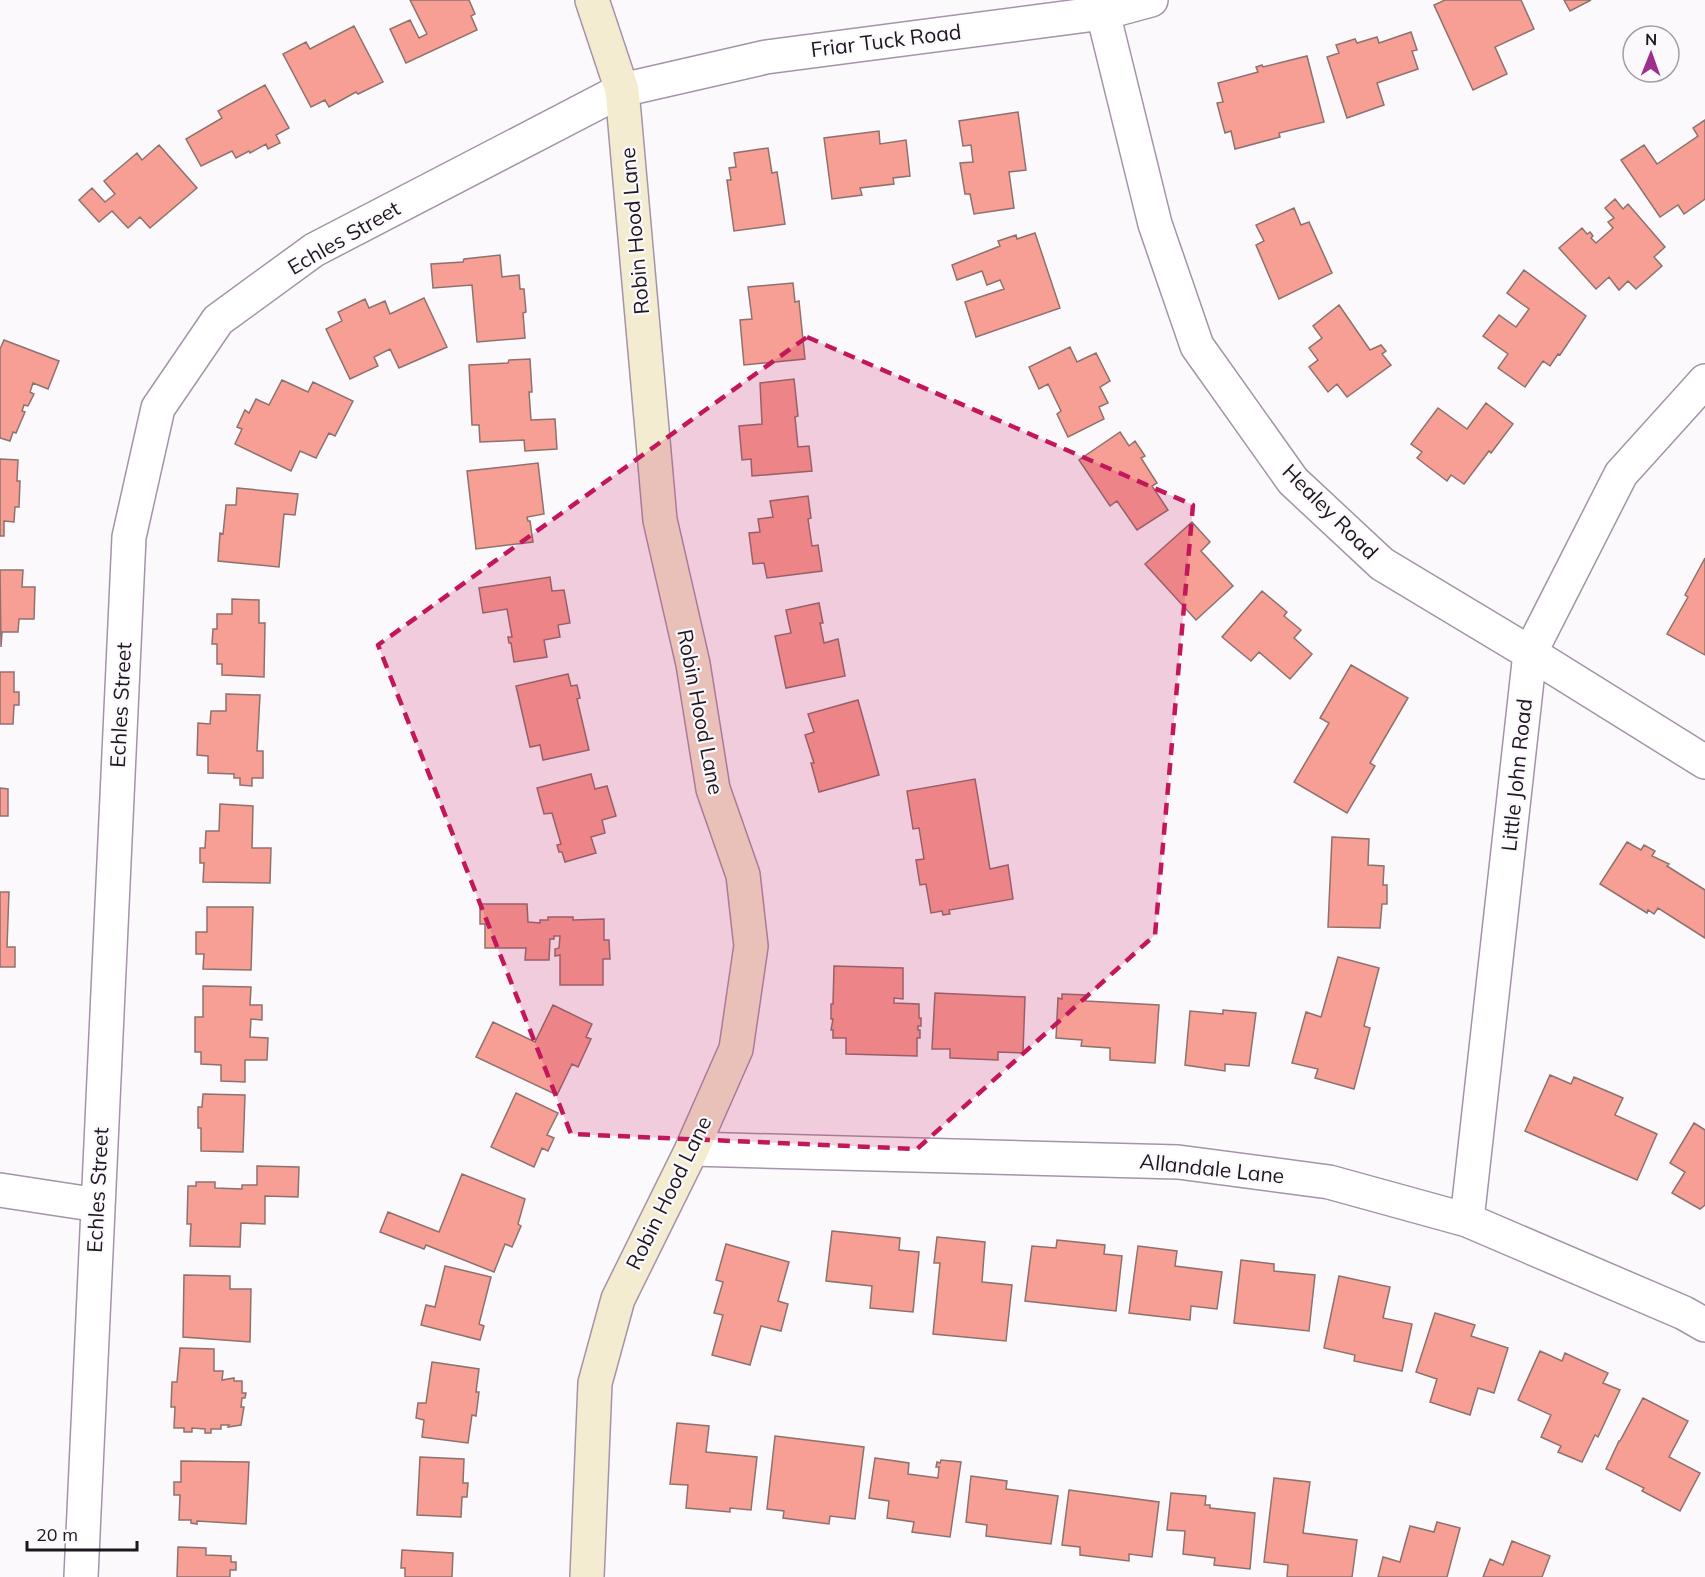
<svg xmlns="http://www.w3.org/2000/svg" width="1705" height="1577" viewBox="0 0 1705 1577" font-family="Mulish,sans-serif">
<rect width="100%" height="100%" fill="#fcf9fd"/>
<path fill="#f79f94" stroke="#8e716d" stroke-width="1.5" d="M410,0H469L475,14L471,16L477,30L406,63L390,29L410,20L419,38L427,34Z
M1445,0H1521L1534,29L1495,47L1507,74L1473,90L1434,5Z
M1564,0H1591L1570,11Z
M354,26L383,82L358,94L356,92L329,107L325,100L311,107L283,54L306,42L310,49Z
M1411,32L1417,50L1412,51L1418,69L1377,83L1384,105L1347,118L1327,57L1339,53L1336,45L1355,39L1357,43L1377,37L1379,43Z
M1307,56L1324,122L1279,133L1280,137L1235,149L1231,131L1225,133L1217,103L1223,102L1218,83L1258,72L1256,67L1262,65L1263,67Z
M265,85L289,128L276,135L280,143L268,149L266,144L250,153L249,151L236,158L232,151L201,166L186,139L222,118L218,111Z
M1018,112L1026,170L1009,172L1014,208L974,214L970,194H965L960,163L973,162L971,145L963,146L959,121Z
M1705,120V199L1684,214L1678,205L1660,217L1621,160L1644,145L1657,164L1698,136L1693,128Z
M879,131L880,144L906,140L910,176L893,178L894,184L860,188L862,195L832,199L824,138Z
M159,145L197,188L150,228L140,217L128,228L112,211L99,222L79,200L92,188L105,202L115,194L104,181L137,153L142,160Z
M768,148L772,173L777,172L785,224L734,231L727,180H731L729,168L736,167L734,153Z
M1615,199L1623,209L1628,204L1665,247L1654,257L1662,266L1636,289L1628,281L1619,290L1609,277L1596,289L1559,248L1582,228L1587,234L1590,232L1593,236L1591,238L1596,243L1613,228L1608,222L1614,218L1605,208Z
M1294,208L1301,225L1309,222L1332,273L1279,299L1256,245L1264,241L1256,225Z
M1035,233L1060,308L976,337L965,302L1004,289L1000,280L987,285L982,271L957,280L952,265L1000,246L998,241L1016,235L1017,239Z
M500,255L502,277L519,275L520,289H524L526,312L523,313L525,338L477,342L472,285L433,288L431,264L463,262L464,259Z
M1524,270L1586,316L1560,355L1558,354L1550,366L1543,361L1525,387L1498,368L1508,354L1483,336L1499,315L1516,327L1529,309L1507,293Z
M793,283L795,302L799,301L805,359L744,365L740,320L752,319L748,287Z
M424,298L447,347L399,368L390,349L374,357L378,366L350,379L326,329L342,321L338,312L365,299L369,308L385,301L390,314Z
M1339,305L1370,350L1381,345L1386,351L1382,354L1391,365L1347,397L1337,384L1328,392L1309,367L1318,360L1309,348L1322,338L1313,326Z
M4,340L59,361L48,389L33,383L30,392L34,394L28,406L24,405L22,411L25,412L16,433L13,432L10,441L0,438V349Z
M1070,347L1077,362L1096,353L1110,381L1100,387L1108,403L1099,407L1104,419L1068,437L1057,414L1061,411L1048,384L1039,389L1029,367Z
M530,359L532,392H529L531,420L555,419L557,449L525,451L524,440L480,442L479,425H472L469,365L508,363L509,360Z
M794,379L798,416L795,417L798,447L809,446L812,471L752,476L751,459L742,460L739,426L762,424L760,383Z
M282,380L308,392L313,382L353,401L335,436L329,433L316,458L300,451L291,471L235,444L242,429L237,427L245,410L249,413L256,399L269,405Z
M1486,403L1513,424L1491,453L1489,451L1464,484L1451,475L1447,481L1417,458L1422,452L1411,444L1438,408L1467,429Z
M1120,432L1129,446L1135,441L1145,456L1141,458L1157,483L1152,486L1168,510L1137,530L1117,501L1110,506L1079,460Z
M0,459L18,460L17,481H20L19,507H15L14,522L4,521V536H0Z
M538,463L544,514L527,517L528,521H530L533,542L476,549L467,471Z
M237,488L298,494L295,515L284,514L279,567L218,561L220,533L223,534L226,505H236Z
M808,496L811,518L808,519L812,546L818,545L822,571L767,578L764,563L753,564L749,533L760,532L758,519L773,517L770,501Z
M1192,522L1210,542L1201,551L1233,586L1196,620L1145,564Z
M1705,558V655L1667,634L1688,597L1685,595Z
M0,570H23L22,587H35L34,619H19L18,632H2L1,647Z
M550,577L552,591L564,590L570,623L558,625L560,637L544,640L547,657L514,662L511,643H509L508,637H512L507,609L483,613L479,588Z
M1262,591L1287,612L1284,616L1301,630L1294,638L1312,654L1290,679L1259,652L1251,661L1222,637Z
M232,599L259,600V623H265L264,677L222,675V664H217V644H212L213,629H217V614H232Z
M819,603L823,623H820L824,643L838,639L845,676L786,688L775,636L791,633L786,610Z
M1351,665L1408,698L1370,763L1375,766L1347,813L1294,782L1329,723L1320,718Z
M0,672H14V692H19V705H14L13,724H0Z
M568,674L571,686L577,685L580,698L577,699L589,750L543,760L540,745L530,747L516,686Z
M226,694L260,695L257,751H263V778H252V786L240,785V778H234V774L208,773V756L197,755L198,723L210,724L211,711H226Z
M858,700L879,775L819,792L811,763H814L805,735L814,732L808,714Z
M591,774L595,789L607,786L616,816L602,820L605,833L591,837L596,853L565,862L562,852H559L557,845L561,844L552,813L544,814L537,788Z
M975,779L990,869L1008,865L1013,899L949,910L950,914L943,915L942,911L931,913L926,884L920,885L916,860L924,859L919,828L913,829L907,791Z
M0,788L8,789V816H0Z
M220,804L253,806L252,848H271L270,883L203,882L204,863H200V848H205L206,831H219Z
M1332,837L1369,839L1368,865L1384,866L1383,885H1387V904H1382L1380,928L1328,927Z
M1627,842L1641,850L1644,845L1655,851L1652,856L1669,864L1667,866L1705,890V938L1658,908L1654,914L1648,910L1647,913L1600,884Z
M0,892H9L7,947H15V967H0Z
M480,904H527L528,922L540,923V920H548V917H573V920L604,919V940H609L610,959H603V985H560V955L555,956V949L559,948L560,936H554V939H550L549,960H525L526,948H485V924H480Z
M207,907H253L251,970L203,969L204,954H196V932H207Z
M1338,957L1379,968L1364,1026L1370,1028L1354,1089L1315,1078L1318,1069L1292,1063L1306,1012L1321,1017Z
M834,966L903,968V999L894,998V1003L919,1004V1018H921V1026H918V1030H920V1038H917V1056L846,1054V1038H833V1030H831L833,1019H831V1004H833Z
M203,986L251,987L250,1005H262V1020L251,1019L250,1037L268,1038L267,1060H245V1082L221,1081V1065L201,1064V1052H195V1017H203Z
M935,993L1025,997L1023,1053L998,1052V1060L950,1058V1049H932Z
M1062,994L1086,995V1001L1159,1005L1155,1063L1110,1060V1048L1081,1046L1082,1040L1056,1038L1058,998L1062,999Z
M553,1005L592,1024L586,1037L591,1039L578,1067L572,1064L557,1095L476,1057L493,1022L535,1042Z
M1223,1010L1256,1013L1249,1066L1225,1064V1071L1185,1065L1190,1011L1223,1014Z
M1550,1075L1571,1084L1574,1077L1623,1098L1615,1115L1657,1134L1637,1180L1525,1131Z
M516,1093L558,1113L547,1135L554,1138L548,1151L542,1148L534,1167L491,1147Z
M203,1094L245,1095L243,1152L201,1151V1128H198V1107H202Z
M1694,1123L1705,1130V1205L1700,1209L1672,1193L1685,1172L1670,1163Z
M257,1166L299,1167L298,1197L265,1196V1224L241,1223L240,1247L190,1246L191,1224H187L188,1186H196V1182H215V1188L242,1189V1185H257Z
M462,1174L525,1199L518,1224L521,1226L512,1247L505,1244L494,1272L426,1245L424,1249L380,1232L388,1212L439,1232Z
M832,1231L900,1238L899,1250L919,1252L913,1312L870,1308L872,1286L826,1281Z
M937,1237L985,1242L982,1282L1012,1285L1006,1341L933,1334L940,1263H934Z
M1057,1240L1105,1245L1104,1254L1122,1256L1116,1311L1025,1301L1032,1246L1056,1248Z
M726,1244L789,1262L778,1301L788,1304L781,1331L761,1326L750,1365L712,1355L723,1315L714,1313L723,1282L716,1280Z
M1138,1246L1177,1251L1175,1266L1222,1272L1217,1309L1191,1306L1190,1320L1129,1313Z
M1241,1260L1274,1264V1271L1315,1275L1309,1331L1234,1323Z
M445,1266L491,1277L479,1324L484,1326L480,1340L421,1325L426,1305L435,1307Z
M184,1275L230,1276V1289H251L250,1342L183,1337Z
M1339,1276L1390,1287L1383,1318L1412,1324L1402,1371L1354,1361L1355,1355L1324,1348Z
M1435,1313L1475,1325L1471,1336L1508,1348L1494,1393L1478,1388L1470,1415L1430,1402L1437,1379L1416,1372Z
M180,1348L214,1349V1371H223L222,1380L234,1378V1381H242V1393H246L245,1398H242L241,1407H244L241,1425L228,1427L229,1425H221V1429H211V1433H205V1429L192,1428V1432H184V1428H174L175,1407H171L172,1382H177Z
M1540,1351L1562,1361L1565,1353L1608,1373L1603,1383L1620,1390L1598,1437L1595,1435L1582,1462L1558,1452L1561,1446L1541,1437L1551,1415L1518,1400Z
M432,1362L479,1369L476,1392H479L476,1416L472,1415L468,1443L422,1437L424,1420L416,1418L418,1403H426Z
M1643,1398L1688,1421L1669,1457L1700,1473L1680,1511L1642,1491L1644,1488L1606,1469L1619,1441H1620Z
M677,1423L709,1426L706,1452L757,1457L751,1510L730,1508V1512L686,1508L688,1485L670,1484Z
M775,1436L864,1447L855,1519L830,1516L829,1524L783,1518L784,1511L767,1509Z
M420,1457L464,1459L463,1483H468L467,1497H462L461,1517L417,1515Z
M875,1458L909,1463L908,1474L938,1478L939,1467H936L937,1462L940,1463L941,1460L961,1462L950,1537L912,1532L914,1522L887,1518L889,1501L869,1498Z
M181,1461L249,1462L246,1524L197,1521V1524L191,1523V1520H179L180,1495H174V1482H181Z
M971,1476L1007,1481L1006,1489L1058,1496L1051,1544L986,1536L987,1525L966,1522Z
M1274,1478L1310,1482L1303,1533L1357,1540L1352,1577H1287L1288,1565L1264,1562Z
M1069,1490L1159,1502L1152,1557L1129,1554V1561L1080,1555V1547L1062,1545Z
M1171,1493L1206,1496L1205,1505H1210V1508L1255,1513L1250,1569L1214,1565L1215,1558L1183,1554L1185,1531L1167,1530Z
M1437,1522L1460,1528L1447,1577H1378L1383,1557L1400,1562L1410,1526L1434,1532Z
M1512,1541L1550,1556L1542,1577H1483L1490,1559L1503,1565Z
M178,1547L206,1548V1555L231,1556V1562H236V1570H230V1577H177Z
M402,1550L453,1553L452,1577H405V1568H401Z"/>
<g fill="none" stroke-linecap="round" stroke-linejoin="round">
<defs>
<path id="street" d="M1103,13L1155,224L1197,346L1293,481L1382,564L1530,653L1705,762
M692,1149L1178,1162L1329,1182L1467,1220L1684,1313L1705,1325
M0,1190L98,1205
M1467,1220L1530,653L1621,474L1705,381
M81,1577L129,537L158,408L218,320L314,250L622,90L766,57L1103,13L1151,0"/>
<path id="secondary" d="M587,1577L595,1383L618,1299L692,1149L736,1049L751,946L743,875L713,789L693,664L660,520L622,90L592,0"/>
</defs>
<use href="#street" stroke="#a593a9" stroke-width="36"/>
<use href="#secondary" stroke="#a593a9" stroke-width="36"/>
<use href="#street" stroke="#fff" stroke-width="33"/>
<use href="#secondary" stroke="#f4ecd1" stroke-width="33"/>
</g>
<path fill="#c2185b" fill-opacity="0.2" stroke="#c2185b" stroke-width="4.5" stroke-dasharray="12 8" stroke-linejoin="round" d="M807,337L1193,505L1155,935L917,1149L571,1134L378,645Z"/>
<g text-anchor="middle" stroke-width="4.5" stroke-linejoin="round" paint-order="stroke">
<g font-size="21" fill="#1d161f" stroke="#fcf9fd">
<text transform="translate(886 41) rotate(-7)" y="7">Friar Tuck Road</text>
<text transform="translate(635 231) rotate(-95)" y="7">Robin Hood Lane</text>
<text transform="translate(344 238) rotate(-30)" y="7">Echles Street</text>
<text transform="translate(1330 512) rotate(45)" y="7">Healey Road</text>
<text transform="translate(121 705) rotate(-87)" y="7">Echles Street</text>
<text transform="translate(700 712) rotate(79)" y="7">Robin Hood Lane</text>
<text transform="translate(1517 775) rotate(-84)" y="7">Little John Road</text>
<text transform="translate(1212 1169) rotate(6)" y="7">Allandale Lane</text>
<text transform="translate(98 1190) rotate(-87)" y="7">Echles Street</text>
<text transform="translate(669 1193) rotate(-64)" y="7">Robin Hood Lane</text>
</g>
</g>
<g transform="translate(1651 54) rotate(1)"><circle r="28" fill="#fcf9fd" stroke="#a39ea4" stroke-width="1.5"/>
<path d="M0-4.5L10 22L0 15L-10 22Z" fill="#9b2e8f"/>
<text y="-9" font-size="16" font-weight="bold" text-anchor="middle" fill="#1d161f">N</text>
</g>
<path d="M27 1541v9h110v-9" fill="none" stroke="#1d161f" stroke-width="3"/>
<text x="36" y="1541" font-size="18" fill="#1d161f" stroke="#fcf9fd" stroke-width="4.5" paint-order="stroke">20 m</text>
</svg>
